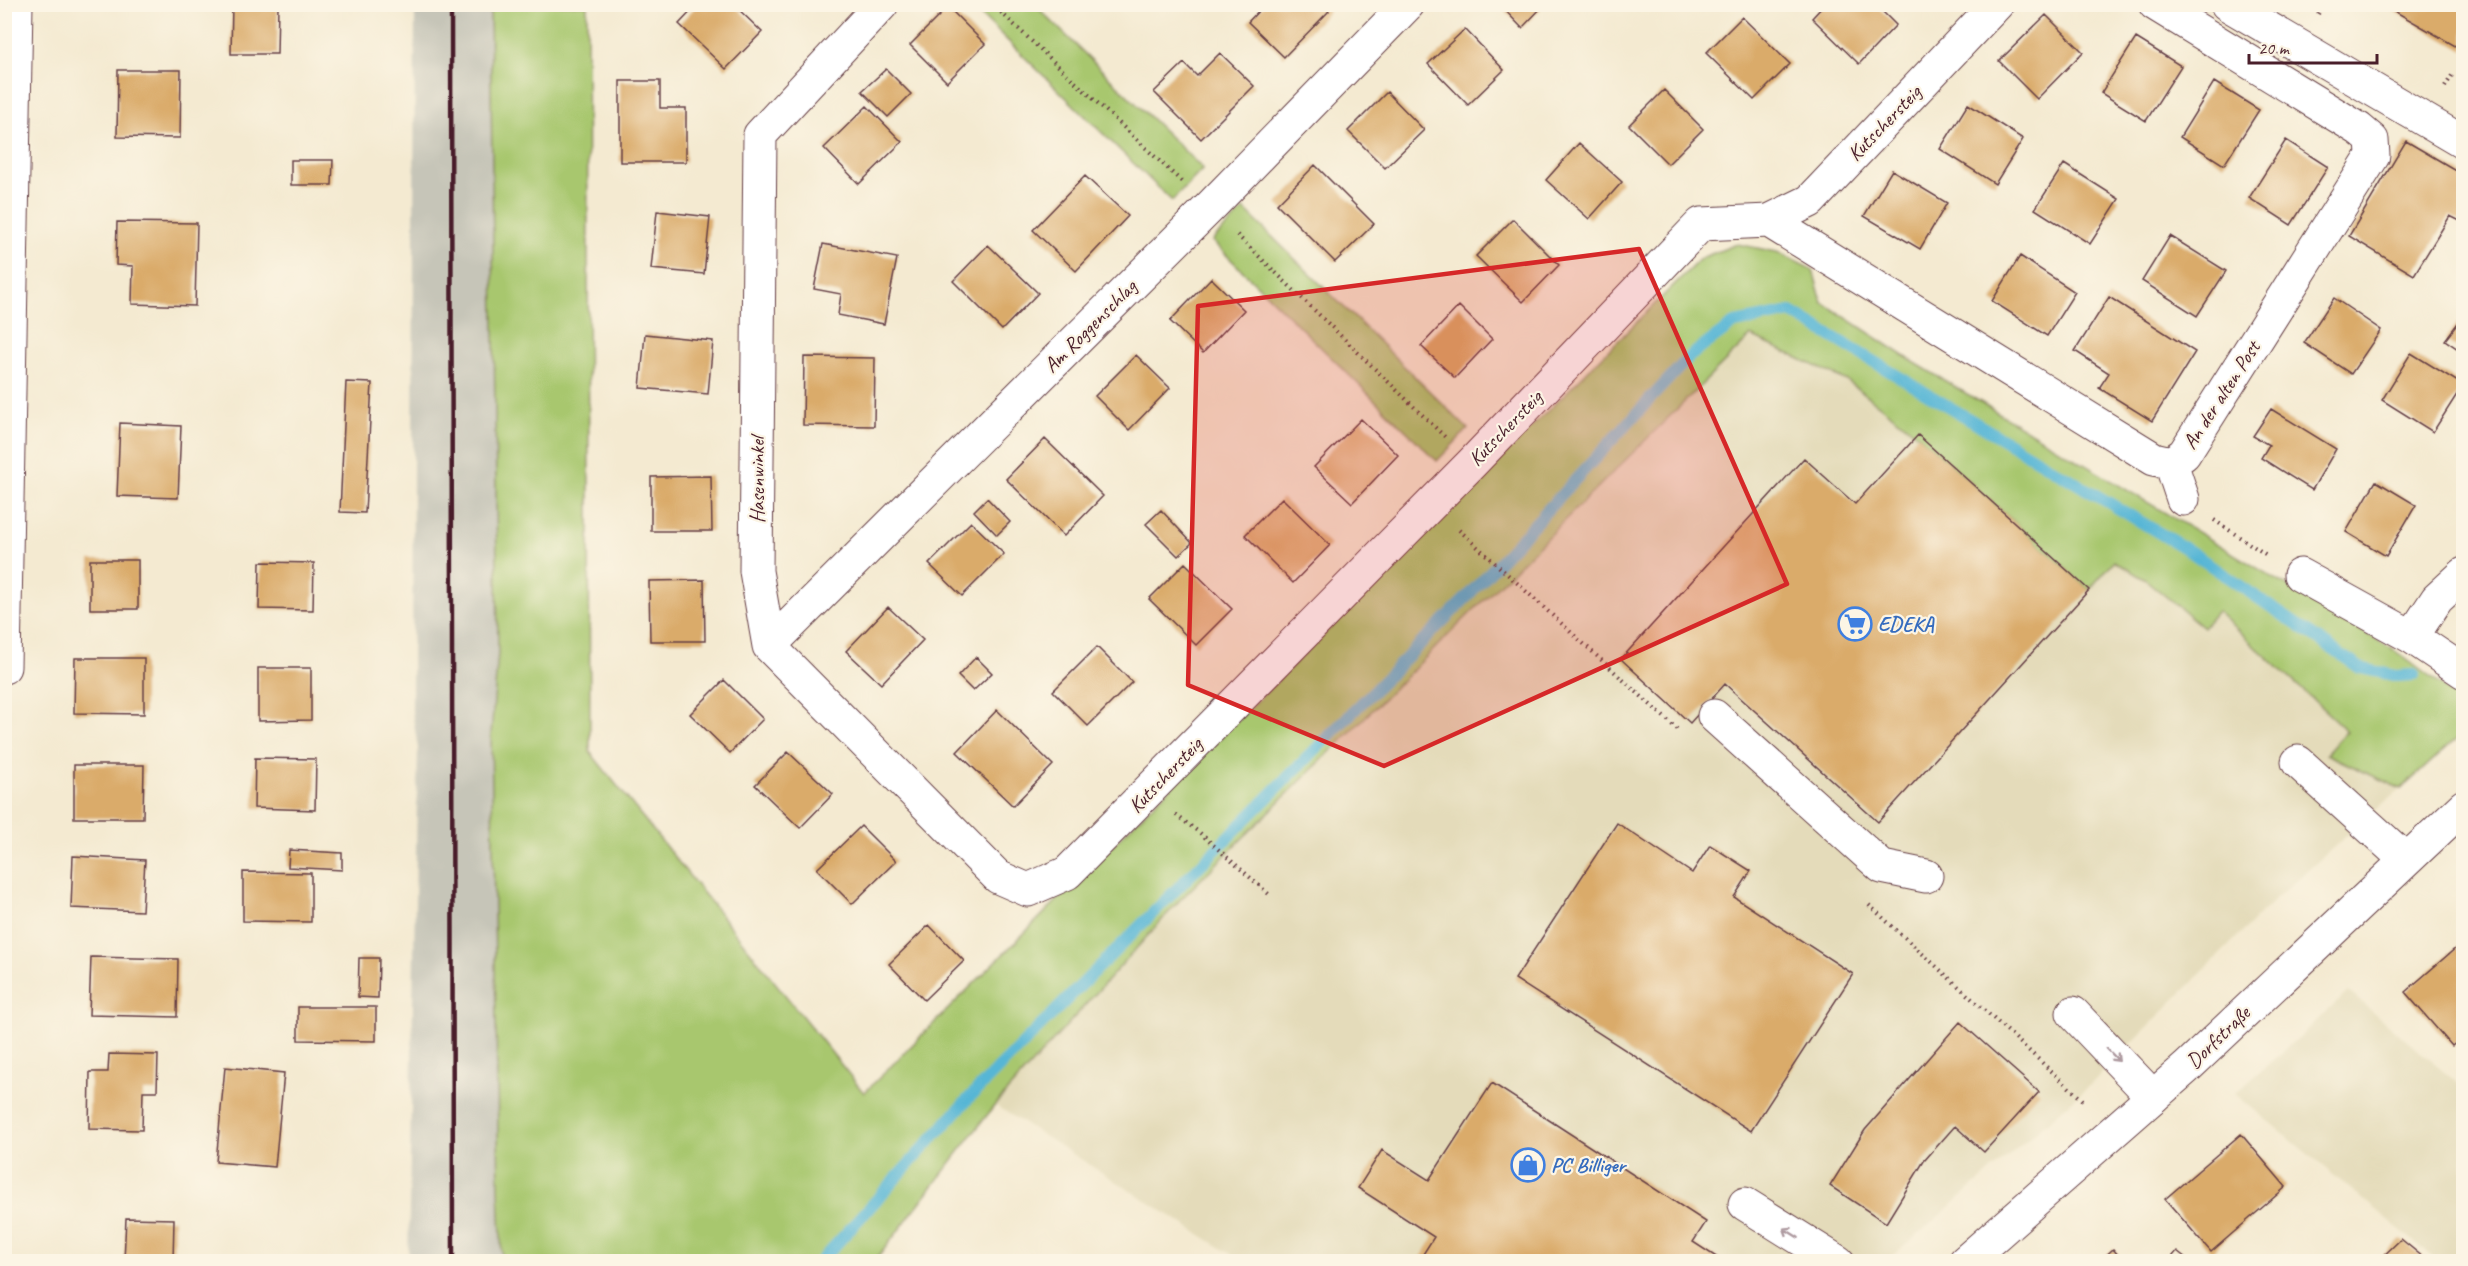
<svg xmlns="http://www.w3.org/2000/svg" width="2468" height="1266" viewBox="0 0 2468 1266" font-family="Caveat,sans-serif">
<rect width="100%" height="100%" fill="#fcf5e5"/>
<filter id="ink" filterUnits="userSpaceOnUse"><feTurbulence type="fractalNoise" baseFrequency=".0167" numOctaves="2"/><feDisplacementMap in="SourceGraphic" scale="12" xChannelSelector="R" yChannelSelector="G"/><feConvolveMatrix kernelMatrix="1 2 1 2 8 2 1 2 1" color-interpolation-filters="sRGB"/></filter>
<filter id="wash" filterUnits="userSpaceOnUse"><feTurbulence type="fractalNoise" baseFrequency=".008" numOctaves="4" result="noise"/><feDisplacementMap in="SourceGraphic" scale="24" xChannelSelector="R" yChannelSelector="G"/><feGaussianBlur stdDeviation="1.35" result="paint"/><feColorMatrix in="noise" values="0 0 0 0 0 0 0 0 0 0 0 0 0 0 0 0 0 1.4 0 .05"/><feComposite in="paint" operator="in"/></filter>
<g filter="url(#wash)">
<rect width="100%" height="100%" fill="#f4ead1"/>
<path fill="#e4dbba" d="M1790,314L2463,733L2275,899L2089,1086L1887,1261H1242L995,1105L1180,900L1751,336Z
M2349,992L2463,1088V1261H2438L2235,1094Z"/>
<path fill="#c6c5b8" d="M415,5H490L498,653L491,735L499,1191L502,1261L408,1262L418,748L412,711Z"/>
<path fill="#a8c76e" stroke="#79734c" stroke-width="1.5" d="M490,5H587L590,752L864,1093L1701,258L1737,244L1777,252L1813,270L1822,302L1912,361L2394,650L2463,702V733L2401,789L2326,754L2347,731L2217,611L2203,627L2146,580L2114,561L2089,590L1918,435L1847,381L1751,336L1180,900L995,1105L875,1261H502L499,1191L491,735L498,653Z
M971,5H1035L1203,169L1172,201Z
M1244,209L1468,429L1437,461L1212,241Z"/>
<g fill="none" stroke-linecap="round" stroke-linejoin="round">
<path stroke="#57b6d5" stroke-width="12" d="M820,1262L968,1099L1463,601L1690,356L1735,323L1791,312L2191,552L2360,668L2397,676L2414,675"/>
</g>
<g id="blocks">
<path fill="#daab6a" d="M232,4L278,5L277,54H231Z
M698,4H733L762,32L726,69L679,24Z
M1265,4H1323L1329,11L1284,57L1248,22Z
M1499,4H1545L1522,28Z
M1825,4H1875L1896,25L1859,64L1812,18Z
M2382,4H2464V51Z
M948,7L985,44L947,82L910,45Z
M2046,15L2083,52L2037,99L1999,61Z
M1742,17L1790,64L1754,100L1706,53Z
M1465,29L1504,70L1468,105L1428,64Z
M2136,38L2181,66L2146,121L2101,93Z
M1220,53L1254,86L1201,139L1154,92L1184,63L1197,76Z
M886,69L911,94L888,117L862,91Z
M118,70H181L180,138L117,137Z
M620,81H660V108H686V162H620Z
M2214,82L2259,110L2224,165L2180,137Z
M1664,90L1703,129L1668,164L1629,125Z
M1387,92L1424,130L1385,168L1348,131Z
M1968,104L2023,139L1995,184L1940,149Z
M867,106L902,142L859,184L824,148Z
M2286,140L2328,167L2291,225L2249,198Z
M2406,141L2464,175V223L2450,216L2414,275L2349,236Z
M1579,143L1622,182L1589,219L1546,180Z
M291,160H333L332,185H291Z
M2064,164L2119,199L2090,244L2035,209Z
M1315,165L1374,224L1335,262L1277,204Z
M1892,170L1947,203L1920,249L1864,216Z
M1085,176L1128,216L1076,271L1033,230Z
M657,211L710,217L704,274L651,269Z
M1513,219L1559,265L1523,302L1476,256Z
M117,222L197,223L195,306L132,304L133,266L116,265Z
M2170,236L2226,271L2197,316L2142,281Z
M823,244L897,258L884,324L838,315L841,294L814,289Z
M988,245L1038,293L1002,330L953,281Z
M2020,256L2075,292L2047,336L1992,301Z
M1211,278L1244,310L1203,353L1170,321Z
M2109,297L2195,352L2152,421L2099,388L2109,373L2075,351Z
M2334,298L2381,330L2351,374L2304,343Z
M1459,306L1492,339L1455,378L1421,346Z
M2464,315V353L2445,340Z
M645,334L713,341L708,394L640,388Z
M2411,353L2463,385L2433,432L2382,400Z
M1136,355L1170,388L1129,430L1095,396Z
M804,357L875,358L874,426L803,425Z
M346,382L372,383L365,513L340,512Z
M2271,409L2336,449L2312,490L2261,458L2269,445L2253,436Z
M1361,419L1398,455L1352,503L1314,467Z
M120,423L181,426L178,498L117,496Z
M1918,435L2089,590L1878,822L1725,684L1690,723L1621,659L1804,458L1855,504Z
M1045,439L1103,496L1064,536L1006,479Z
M711,476L712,531H651V477Z
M2376,481L2416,505L2386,556L2346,532Z
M987,498L1010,522L997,535L974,511Z
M1282,498L1330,545L1293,583L1245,535Z
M1161,510L1192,543L1178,556L1146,524Z
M971,522L1004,554L962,596L929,564Z
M90,560H138V609H90Z
M260,562L314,563L313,610L259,609Z
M1185,563L1232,609L1196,645L1149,599Z
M704,580L705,641H650L649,581Z
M888,607L923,640L881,684L846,651Z
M1097,647L1132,682L1088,726L1053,691Z
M976,657L992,673L973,691L958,676Z
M75,658H144V714L74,713Z
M258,668H311V720L258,721Z
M724,680L763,719L730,753L690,714Z
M997,710L1053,765L1013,806L957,752Z
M788,752L833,794L800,828L755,785Z
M255,758L316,759L315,810L254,808Z
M74,765H144L143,818H74Z
M1617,823L1692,873L1710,845L1751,871L1734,897L1853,974L1751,1131L1515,979Z
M861,826L896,861L852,904L817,869Z
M289,850L342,853V870L288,867Z
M73,856L145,860L142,911L71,908Z
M243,872L311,873V922L243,921Z
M929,925L964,961L924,1000L889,964Z
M2464,941V1036L2452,1046L2405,992Z
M91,957L178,959L177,1017L89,1015Z
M359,958H379L378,998L358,997Z
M298,1007H376V1041L298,1040Z
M1960,1022L2039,1092L1984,1152L1955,1126L1924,1161L1886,1223L1830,1186L1865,1130Z
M109,1054L158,1055L157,1091H143L142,1130L89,1129L90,1072H108Z
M225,1067L284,1073L275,1167L216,1162Z
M1492,1083L1706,1222L1693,1242L1724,1262H1418L1434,1237L1358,1188L1382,1150L1429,1180Z
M2241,1134L2286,1187L2211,1252L2165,1199Z
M126,1218L174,1219L173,1262L124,1261Z
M2401,1239L2429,1262H2377Z
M2113,1249L2124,1262H2099Z
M2177,1251L2191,1262H2168Z"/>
</g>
</g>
<g filter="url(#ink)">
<use href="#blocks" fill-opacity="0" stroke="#643d44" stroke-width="1.5"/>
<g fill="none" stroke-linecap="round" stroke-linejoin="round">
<defs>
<path id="minor" d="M882,4L760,135L756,571L769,646L998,877L1028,890L1067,873L1472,463L1701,224L1769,221L1810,201L1997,4
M2227,4L2464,143
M1769,221L2154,459L2171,463L2184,454L2373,156L2372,140L2359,129L2155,4
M2171,463L2183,499
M2464,574L2437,599L2412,637L2464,672
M2300,575L2412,637
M769,646L1209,208L1408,4
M4,667L16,4
M1714,716L1882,867L1926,876
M2298,762L2405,859
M2073,1013L2153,1097
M1745,1204L1838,1262"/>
<path id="major" d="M1965,1262L2186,1068L2464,806"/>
</defs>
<use href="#minor" stroke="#643d44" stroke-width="35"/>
<use href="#major" stroke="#643d44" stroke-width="35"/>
<path stroke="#643d44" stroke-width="4" stroke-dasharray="1.5 4.5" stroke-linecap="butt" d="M992,4L1182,182
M2318,14L2324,4
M2445,87L2454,72
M1237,235L1445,437
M2214,520L2268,556
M1459,530L1677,729
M1176,815L1200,833L1271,896
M1869,905L2083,1100"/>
<use href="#minor" stroke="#fff" stroke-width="33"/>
<use href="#major" stroke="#fff" stroke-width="33"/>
<path stroke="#4a1f2b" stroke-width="4.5" d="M451,4L453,1262"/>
</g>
<defs><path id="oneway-shaft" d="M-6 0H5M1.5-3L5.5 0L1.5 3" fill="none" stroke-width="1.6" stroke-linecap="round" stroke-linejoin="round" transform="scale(1.5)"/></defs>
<g stroke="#ae9aa0">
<use href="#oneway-shaft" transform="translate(2113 1055) rotate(46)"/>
<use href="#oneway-shaft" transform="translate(1791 1233) rotate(-148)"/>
</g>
</g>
<path fill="#d62828" fill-opacity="0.2" stroke="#d62828" stroke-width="4.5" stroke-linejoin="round" d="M1639,249L1787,584L1384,766L1188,685L1198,306Z"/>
<defs>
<symbol id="supermarket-ring" viewBox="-11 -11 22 22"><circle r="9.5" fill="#fcf5e5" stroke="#3f7fe0" stroke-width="1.5"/><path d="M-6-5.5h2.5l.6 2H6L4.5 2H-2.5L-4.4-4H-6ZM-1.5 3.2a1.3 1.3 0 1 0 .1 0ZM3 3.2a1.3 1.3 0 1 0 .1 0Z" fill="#3f7fe0"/></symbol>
<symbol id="shop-ring" viewBox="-11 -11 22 22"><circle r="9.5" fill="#fcf5e5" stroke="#3f7fe0" stroke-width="1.5"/><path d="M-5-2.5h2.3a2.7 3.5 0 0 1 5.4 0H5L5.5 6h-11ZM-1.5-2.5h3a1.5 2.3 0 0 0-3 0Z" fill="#3f7fe0"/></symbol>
</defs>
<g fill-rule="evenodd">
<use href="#supermarket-ring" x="1836" y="605" width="38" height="38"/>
<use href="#shop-ring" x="1509" y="1146" width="38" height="38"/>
</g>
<g text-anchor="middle" stroke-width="4.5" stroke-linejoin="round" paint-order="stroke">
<g font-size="21" fill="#4a1f2b" stroke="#fcf5e5">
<text transform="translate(1884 123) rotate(-46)" y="7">Kutschersteig</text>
<text transform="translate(1090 326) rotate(-45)" y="7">Am Roggenschlag</text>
<text transform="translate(2221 395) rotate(-57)" y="7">An der alten Post</text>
<text transform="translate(1505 428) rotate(-46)" y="7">Kutschersteig</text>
<text transform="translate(757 480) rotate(-90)" y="7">Hasenwinkel</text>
<text transform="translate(1165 775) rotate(-46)" y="7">Kutschersteig</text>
<text transform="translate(2218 1037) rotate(-44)" y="7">Dorfstraße</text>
</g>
<g font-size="21" font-weight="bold" fill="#366cbe" stroke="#fcf5e5" text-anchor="start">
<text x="1878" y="631">EDEKA</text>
<text x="1551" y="1172">PC Billiger</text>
</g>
</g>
<rect width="2468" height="1266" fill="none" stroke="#fcf5e5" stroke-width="24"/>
<path d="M2249 54v9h128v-9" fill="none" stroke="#4a1f2b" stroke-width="3"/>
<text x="2258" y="54" font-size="18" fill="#4a1f2b" stroke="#fcf5e5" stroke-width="4.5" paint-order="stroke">20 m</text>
</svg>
